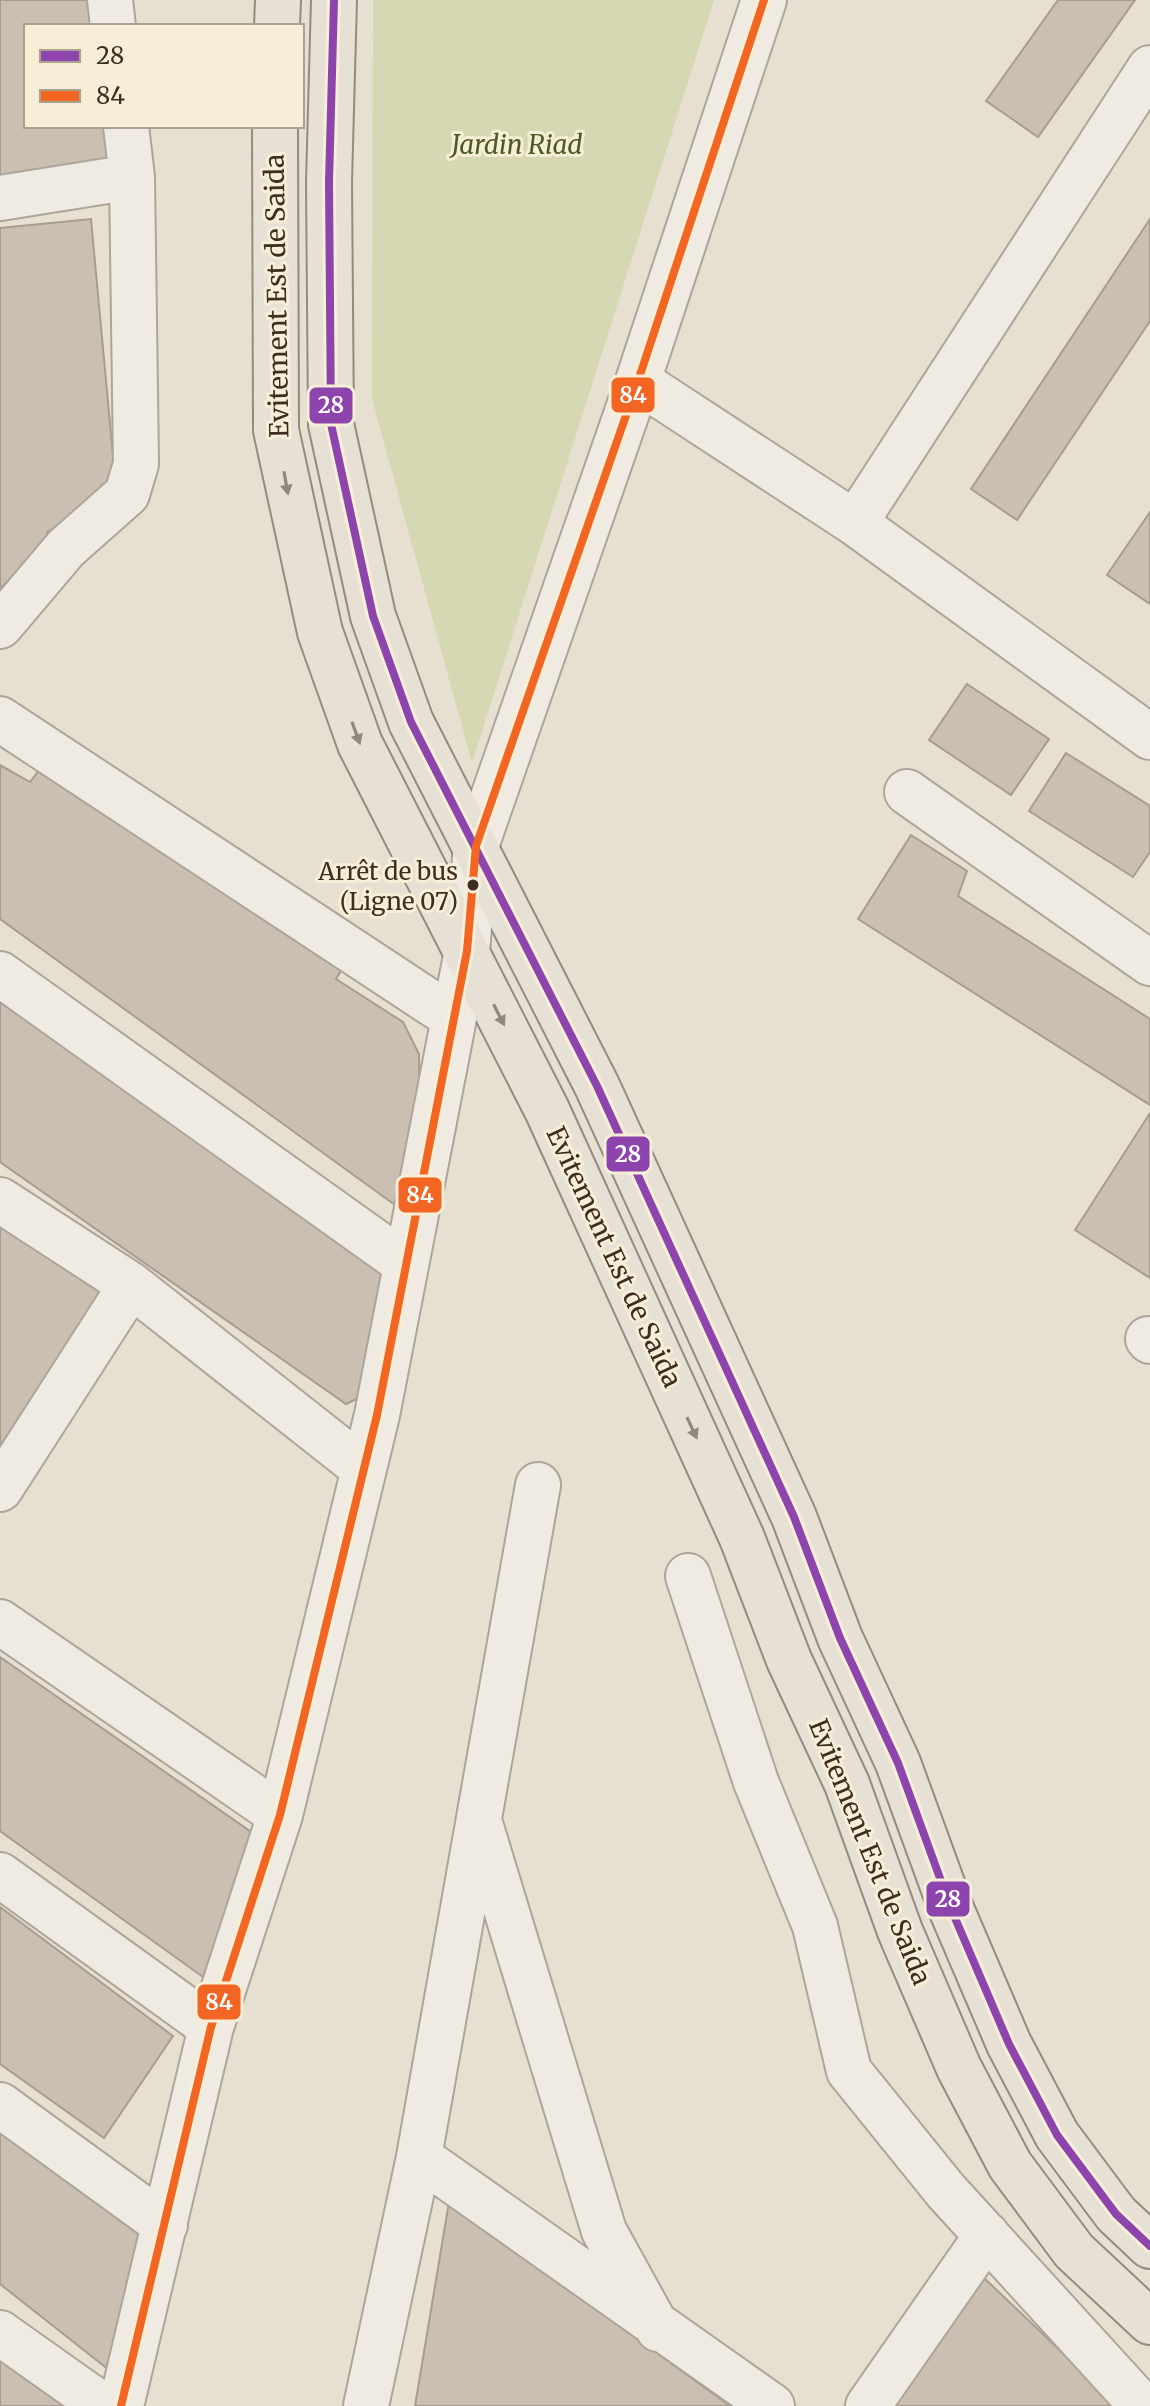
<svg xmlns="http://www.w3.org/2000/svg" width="1150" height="2406" viewBox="0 0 1150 2406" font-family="Merriweather,serif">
<rect width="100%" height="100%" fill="#e7e0d1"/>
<path fill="#d6d7b3" d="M373,0H714L472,763L372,399Z"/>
<path fill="#cbbfb2" stroke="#a89c90" stroke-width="2" d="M0,0H97L100,26H26V126H111L115,166L0,186Z
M1058,0H1135L1038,137L986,101Z
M91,219L117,499L47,532L49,546L0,588V228Z
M1150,219V321L1017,520L971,489Z
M1150,512V604L1107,575Z
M967,684L1049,739L1011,795L929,740Z
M1066,753L1150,806V852L1133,877L1029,811Z
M49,757L347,961L336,979L403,1022L419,1054V1135L402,1210L0,919V765L30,782Z
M911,835L967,871L958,896L1150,1019V1105L858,919Z
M0,993L388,1265L361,1397L346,1404L0,1162Z
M1150,1113V1278L1075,1230Z
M0,1215L108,1284L0,1448Z
M0,1657L257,1836L210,1982L0,1831Z
M0,1907L173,2036L104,2138L0,2064Z
M0,2130L143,2228L109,2370L0,2284Z
M449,2202L730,2406H415Z
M981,2275L1118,2406H893Z
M0,2356L71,2406H0Z"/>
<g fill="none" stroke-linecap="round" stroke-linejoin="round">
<defs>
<path id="minor" d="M110,0L113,26
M0,198L132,177
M638,381L855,523L1150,737
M855,523L1150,68
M0,626L66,548L127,494L136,464L132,177L126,126
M0,719L454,1018
M907,792L1150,963
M0,974L406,1264
M0,1200L131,1285L363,1468
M1148,1339L1150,1341
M0,1489L131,1285
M688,1576L756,1782L815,1926L849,2071L946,2191L1142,2406
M0,1622L280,1815
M481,1827L604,2231L658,2329
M0,1875L211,2027
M0,2105L165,2225
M419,2157L772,2406
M0,2333L103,2406
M121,2406L211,2027L280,1815L377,1415L467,951L476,846L638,381L764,0
M366,2406L419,2157L538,1485
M868,2406L987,2235"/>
<path id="major" d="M334,0L329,182L331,424L373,616L411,722L597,1086L794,1517L840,1638L898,1763L952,1911L1009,2044L1057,2135L1116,2214L1150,2246
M277,26L278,0
M275,126L276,430L320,632L360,744L547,1110L742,1538L789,1660L847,1784L900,1931L959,2068L1010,2165L1074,2251L1150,2322"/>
</defs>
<use href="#minor" stroke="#ada599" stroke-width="48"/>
<use href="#major" stroke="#928b80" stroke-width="48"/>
<use href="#minor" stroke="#efebe3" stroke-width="44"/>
<use href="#major" stroke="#e6e1d4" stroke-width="44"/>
<defs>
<path id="bus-1" d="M334,0L329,182L331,424L373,616L411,722L597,1086L794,1517L840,1638L898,1763L952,1911L1009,2044L1057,2135L1116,2214L1150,2246"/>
<path id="bus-2" d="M121,2406L211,2027L280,1815L377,1415L467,951L476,846L638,381L764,0"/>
</defs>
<use href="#bus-1" stroke="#f7eed8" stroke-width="14"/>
<use href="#bus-2" stroke="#f7eed8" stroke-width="14"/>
<use href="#bus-1" stroke="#8e44ad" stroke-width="8"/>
<use href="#bus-2" stroke="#f26522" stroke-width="8"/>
</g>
<defs><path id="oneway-solid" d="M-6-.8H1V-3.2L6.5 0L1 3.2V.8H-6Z" transform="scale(2)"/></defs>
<g fill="#92887a">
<use href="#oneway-solid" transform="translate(286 483) rotate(80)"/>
<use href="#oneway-solid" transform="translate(356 733) rotate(70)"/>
<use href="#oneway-solid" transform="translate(499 1015) rotate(63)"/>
<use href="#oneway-solid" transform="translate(692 1428) rotate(65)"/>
</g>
<circle fill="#3d2e20" stroke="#f7eed8" stroke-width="3" cx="473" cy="885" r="7"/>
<g text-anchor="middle" stroke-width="6" stroke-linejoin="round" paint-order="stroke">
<g font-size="24" fill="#3d2e20" stroke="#f7eed8" text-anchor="end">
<text x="458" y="880">Arrêt de bus<tspan x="458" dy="30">(Ligne 07)</tspan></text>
</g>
<g font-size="26" font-style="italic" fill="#4d5a26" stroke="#f7eed8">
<text x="517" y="154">Jardin Riad</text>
</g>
<g font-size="26" fill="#3d2e20" stroke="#f7eed8">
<text transform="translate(277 296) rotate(-91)" y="9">Evitement Est de Saida</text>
<text transform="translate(614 1257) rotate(65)" y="9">Evitement Est de Saida</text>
<text transform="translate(870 1852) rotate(68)" y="9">Evitement Est de Saida</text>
</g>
</g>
<g stroke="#f7eed8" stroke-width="3">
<rect x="610" y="376" width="46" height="38" rx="8" fill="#f26522"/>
<rect x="308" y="386" width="46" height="39" rx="8" fill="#8e44ad"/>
<rect x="605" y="1135" width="46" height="38" rx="8" fill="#8e44ad"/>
<rect x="397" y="1176" width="46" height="38" rx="8" fill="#f26522"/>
<rect x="925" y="1880" width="46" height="38" rx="8" fill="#8e44ad"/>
<rect x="196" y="1983" width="46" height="38" rx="8" fill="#f26522"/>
</g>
<g font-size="22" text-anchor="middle" font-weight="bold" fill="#fff">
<text x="633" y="403">84</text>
<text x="331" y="413">28</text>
<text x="628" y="1162">28</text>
<text x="420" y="1203">84</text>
<text x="948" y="1907">28</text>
<text x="219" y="2010">84</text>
</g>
<rect x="24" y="24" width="280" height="104" fill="#f7eed8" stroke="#ada18e" stroke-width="2"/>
<rect x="40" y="50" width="40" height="12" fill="#8e44ad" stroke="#ada18e" stroke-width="2"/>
<text x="96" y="64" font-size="24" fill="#3d2e20">28</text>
<rect x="40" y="90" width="40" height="12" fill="#f26522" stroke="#ada18e" stroke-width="2"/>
<text x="96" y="104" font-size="24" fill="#3d2e20">84</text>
</svg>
